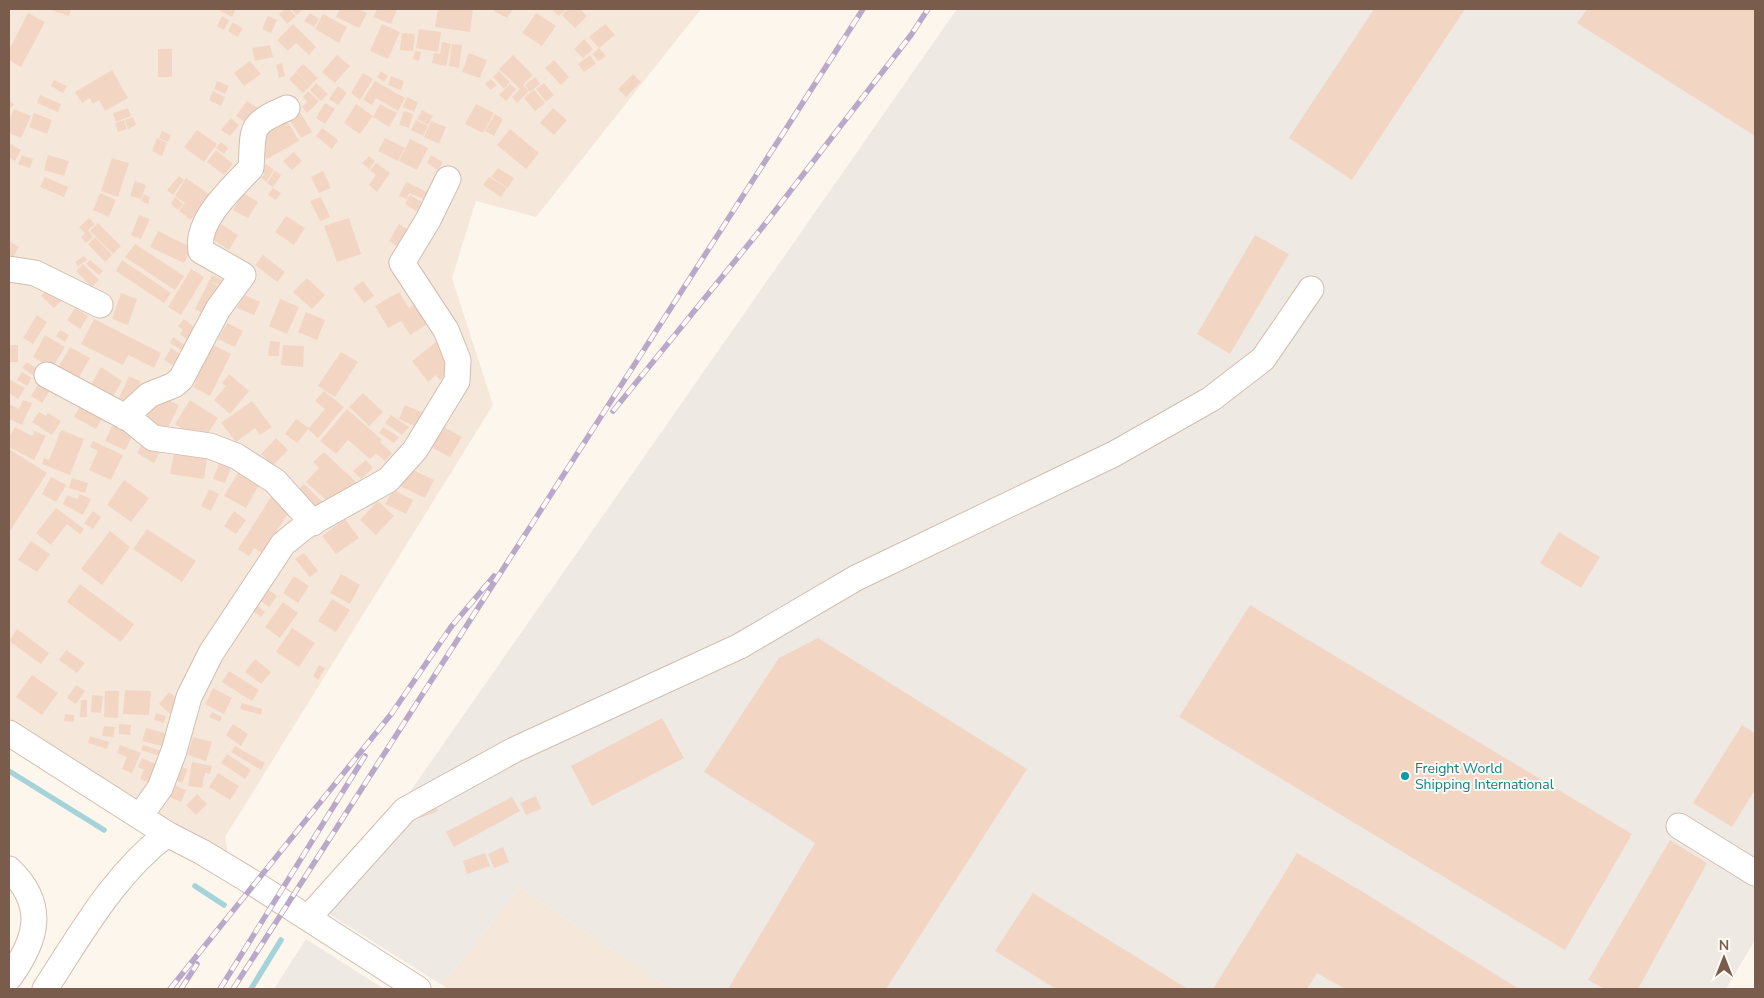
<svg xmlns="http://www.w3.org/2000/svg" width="1764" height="998" viewBox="0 0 1764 998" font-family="'Nunito Sans',sans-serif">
<rect width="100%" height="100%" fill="#fdf6ec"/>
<path fill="#f5e8da" d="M9,9H701L536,217L476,201L452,278L493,405L225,837L233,882L9,741Z
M520,888L670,989H448L442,985Z"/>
<path fill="#efe9e4" d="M957,9H1755V940L1726,989H670L520,888L442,985L326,912Z
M306,939L384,989H274Z"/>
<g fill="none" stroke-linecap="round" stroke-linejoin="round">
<path stroke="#a5d3da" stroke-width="5.5" d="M9,771L104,830
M195,886L224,905
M251,989L281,940"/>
</g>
<path fill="#f3d5c3" d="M48,9H71L69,16Z
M221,9H236L232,17L220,11Z
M285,9H289L296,16L287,24L279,14Z
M291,9H300L302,10L297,15Z
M340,9H359L367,13L359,28L336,17Z
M377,9H397L391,24L373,17Z
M438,9H473L470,32L435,27Z
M495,9H513L507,18L494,11Z
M551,9H566L559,16Z
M568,9H580L587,16L575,28L562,15Z
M1374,9H1465L1352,180L1289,138Z
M1587,9H1755V136L1577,23Z
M28,13L45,22L21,67L9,60V50Z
M310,13L319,19L314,27L304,21Z
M536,13L556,26L542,46L522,33Z
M323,14L347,27L339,43L315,29Z
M222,16L229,20L224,30L217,26Z
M268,16L277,20L271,33L262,29Z
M233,22L243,29L237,37L228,31Z
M293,24L316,47L309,55L296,43L288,51L277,40Z
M382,24L400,32L388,59L370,51Z
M605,24L615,35L599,48L589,37Z
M419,29L441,32L438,52L416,48Z
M402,33L415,34L413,51L400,50Z
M584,39L593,49L583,58L574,49Z
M442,42L451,44L446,66L432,63L434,53L440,54Z
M452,44L462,45L459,68L449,66Z
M270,45L273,57L255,61L252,48Z
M599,48L606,56L599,61L592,54Z
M158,49H172V77H158Z
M415,51L421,52L419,61L413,59Z
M469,53L487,60L480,78L462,72Z
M337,55L350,66L335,83L322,72Z
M513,55L533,75L523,85L529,91L517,103L512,97L520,89L499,69Z
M590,55L596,64L584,72L578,64Z
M554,60L569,77L561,85L545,68Z
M250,61L261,74L244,86L234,73Z
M282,63L285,76L279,78L276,65Z
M303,64L318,78L310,86L296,71Z
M112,70L128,98L105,111L99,100L93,104L90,98L82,103L75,92Z
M381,71L388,76L384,82L377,77Z
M499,71L510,82L504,89L493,77Z
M296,72L310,86L303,93L289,79Z
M363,73L373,79L360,100L351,93Z
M633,74L641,82L626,97L618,89Z
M391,76L404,81L401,90L388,85Z
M535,77L540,84L530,92L525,85Z
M491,79L497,85L491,90L485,84Z
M54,80L67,86L63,93L51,86Z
M217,81L229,86L225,94L214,89Z
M375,81L405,98L398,111L376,98L372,105L363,100Z
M316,83L328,94L321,101L310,90Z
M544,83L554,95L546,102L536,89Z
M510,84L516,89L506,101L499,95Z
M338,86L347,93L338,105L329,99Z
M534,90L545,103L535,111L524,98Z
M213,91L225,97L221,106L209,100Z
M308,91L319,101L307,113L302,107L307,102L303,97Z
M40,95L61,104L58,112L37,103Z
M407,97L418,102L414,112L403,107Z
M9,100L14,104L9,110Z
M247,101L258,108L248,124L236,116Z
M325,103L335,109L325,124L316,118Z
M356,104L373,116L360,134L344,123Z
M380,104L397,113L389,127L373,117Z
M476,104L494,113L483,133L465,124Z
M128,108L131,116L116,122L113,113Z
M553,108L567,120L554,135L540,123Z
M14,109L31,116L21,138L9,133V121Z
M298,109L312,132L301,138L287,116Z
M422,110L433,116L428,125L417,119Z
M404,111L413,114L409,128L399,125Z
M34,113L52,120L47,134L29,127Z
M495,114L503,119L494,136L485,131Z
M133,117L136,125L128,129L125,120Z
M285,117L299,141L267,159L258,145L259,133Z
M231,118L239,125L230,136L221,130Z
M124,120L127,129L118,132L115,123Z
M416,120L428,126L423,136L411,130Z
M431,121L446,127L439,144L424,137Z
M322,128L338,140L332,149L316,136Z
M510,129L539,153L526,169L497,145Z
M197,130L217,144L204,162L184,147Z
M162,131L171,135L168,142L159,138Z
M157,138L167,143L162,156L152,151Z
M385,138L405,148L398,161L378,151Z
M410,139L428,148L417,170L399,161Z
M221,142L228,148L224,154L216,148Z
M9,143L21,150L15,161L9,157Z
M216,150L233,164L224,175L207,162Z
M294,152L302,161L292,170L283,161Z
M22,155L33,159L30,168L18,164Z
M48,155L69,161L64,176L44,170Z
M431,155L443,162L438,170L427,163Z
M369,156L375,161L369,169L362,163Z
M112,158L129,163L118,197L101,191Z
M376,163L390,173L377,192L369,185L376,175L370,170Z
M266,164L274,170L266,182L261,178L265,174L261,171Z
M498,168L514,178L508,188L491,177Z
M275,171L281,175L273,187L267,183Z
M323,171L331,188L319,193L311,177Z
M179,176L184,180L173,195L167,190Z
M45,177L68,187L64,197L40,187Z
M489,177L507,188L501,197L483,185Z
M186,178L209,194L191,220L179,211L185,203L175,196Z
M135,181L146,185L141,199L130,196Z
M406,182L427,192L424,199L409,193L407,199L399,196Z
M273,188L281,193L276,200L268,195Z
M100,193L116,200L109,217L93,210Z
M243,193L258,202L248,218L233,210Z
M144,194L150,197L148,204L141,201Z
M410,195L422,202L416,211L405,204Z
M175,197L183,204L178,210L171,204Z
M321,197L330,217L320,221L310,201Z
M139,215L150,219L141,239L131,235Z
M286,216L305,228L294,245L275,232Z
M89,218L95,224L88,230L93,237L86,243L81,237L85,233L79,227Z
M349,218L361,254L337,262L324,226Z
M98,223L121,246L113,254L90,231Z
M221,224L238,235L229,250L212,239Z
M399,224L415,234L404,251L389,241Z
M158,231L192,248L184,263L150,247Z
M1255,235L1289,254L1230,354L1197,334Z
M95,237L112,255L105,262L88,244Z
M9,241L19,247L13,257L9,254Z
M135,244L184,276L175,290L125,257Z
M263,255L285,272L277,282L255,265Z
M84,256L87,260L78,266L75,262Z
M90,260L103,271L99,275L86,264Z
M122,260L171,293L164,303L116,271Z
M83,264L99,280L92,287L76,271Z
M191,269L204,277L181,315L168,307Z
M212,275L224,281L221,286L209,281Z
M307,278L325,295L312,309L293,292Z
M209,281L221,288L207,315L195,309Z
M363,281L374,296L364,303L353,288Z
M53,283L66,296L54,308L41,296Z
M399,292L409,308L420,301L432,321L410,335L401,321L388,328L375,306Z
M121,293L137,299L128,325L112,319Z
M244,295L260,302L254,315L237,308Z
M280,299L299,307L287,334L269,326Z
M75,308L88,316L80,329L67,320Z
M306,312L325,320L317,340L298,332Z
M37,315L47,322L33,344L23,338Z
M94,319L161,353L154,368L128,355L123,365L81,344Z
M184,319L200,332L191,343L180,334L183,330L178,326Z
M227,323L243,331L235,347L218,339Z
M60,330L69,335L65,342L56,336Z
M45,335L65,347L52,368L33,357Z
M173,337L186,346L183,351L170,343Z
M270,341L280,342L279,356H268Z
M207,342L231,354L210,396L193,387L196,381L189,378Z
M436,342L455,369L440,380L436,375L428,382L412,361Z
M9,345H18V362H9Z
M283,345L304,346L303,367L281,365Z
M70,347L90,358L78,379L58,368Z
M171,348L186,358L179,369L164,360Z
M341,352L358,362L335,397L318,386Z
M27,362L39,370L34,376L22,368Z
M101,367L122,381L110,401L89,388Z
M22,372L32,378L27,386L17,380Z
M229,374L249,391L230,414L214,400L226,386L222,383Z
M129,376L141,382L131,403L119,398Z
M9,379L25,388L18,399L9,393Z
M41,379L53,386L42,403L31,396Z
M324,391L344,407L318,438L308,429L325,409L315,401Z
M363,393L383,412L369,426L349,407Z
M157,395L179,405L165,434L144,424Z
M84,399L106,411L96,429L74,417Z
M23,400L32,403L22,425L9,419V404L19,409Z
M190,400L218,418L202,442L175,424Z
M252,401L272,427L260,435L255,428L236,442L221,423Z
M405,405L428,415L421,429L399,419Z
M347,409L382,440L380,442L392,453L385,461L376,453L370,459L348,440L336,454L320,441Z
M39,412L46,416L48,413L61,421L52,435L32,422Z
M391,415L409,427L402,435L385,423Z
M116,418L136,429L125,450L105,441Z
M296,419L309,428L297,443L285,434Z
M440,425L462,437L450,457L429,446Z
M15,427L32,436L35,431L46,436L34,460L9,447V438Z
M383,427L399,437L394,443L379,433Z
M61,430L84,439L70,475L42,464L44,458L49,460Z
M276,438L288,450L273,465L261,454Z
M93,441L123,455L111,480L89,470L98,451L90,447Z
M143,442L160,452L154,463L137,453Z
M175,446L208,451L204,479L170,474Z
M9,449L47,473L10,531L9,530Z
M324,452L356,482L333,506L306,482L319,468L313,462Z
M366,460L373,468L361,479L353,471Z
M220,461L232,465L225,483L213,479Z
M407,467L434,480L425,498L398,485Z
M238,473L259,485L246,508L224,496Z
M51,477L66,485L56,502L42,494Z
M72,478L88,483L85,493L69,488Z
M124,480L149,498L131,522L107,505Z
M304,484L327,506L317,516L294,494Z
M209,489L219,494L211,511L201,506Z
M393,490L413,500L406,514L385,504Z
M274,492L294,505L262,553L254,548L249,556L238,549Z
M80,494L91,499L83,515L63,504L67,495L77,499Z
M378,501L394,516L376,535L360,520Z
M56,508L84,529L80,534L67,524L51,545L36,533Z
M93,511L101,517L93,529L84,523Z
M234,511L246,520L236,534L224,526Z
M345,519L359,538L336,554L322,536Z
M147,529L196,561L182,582L133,549Z
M110,531L130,547L102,585L81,569Z
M1559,532L1600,557L1581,588L1540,563Z
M31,541L50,554L37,572L18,560Z
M304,553L318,571L310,577L295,559Z
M341,574L360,585L350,604L330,593Z
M294,576L309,586L298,603L283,593Z
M80,584L134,624L121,642L67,602Z
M266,588L277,596L269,607L258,599Z
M332,599L350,610L336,632L318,621Z
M283,602L298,613L280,638L265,627Z
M256,604L265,612L261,617L251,609Z
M1250,605L1632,834L1565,950L1179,717Z
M292,628L315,643L299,667L276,652Z
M17,629L49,653L41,664L9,641Z
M818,638L1027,769L886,989H728L815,843L704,772L779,658Z
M66,650L85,663L77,673L59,660Z
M255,659L271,672L261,684L245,672Z
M319,665L325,668L318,680L313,676Z
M229,671L259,690L252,701L222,682Z
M32,675L58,693L42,715L16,697Z
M76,685L85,691L76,704L67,698Z
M213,688L232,698L224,714L205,704Z
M125,690L151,691L149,715L123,714Z
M105,691H119L118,718L104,717Z
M169,692L181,701L170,714L159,704Z
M92,695L103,696L101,713L91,712Z
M81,700H87V717H80Z
M242,703L262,709L261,715L240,709Z
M212,712L222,717L220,722L209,717Z
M156,713L166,716L164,723L154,720Z
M65,714L74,715V722L64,721Z
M662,718L684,758L592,806L571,766Z
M119,724L131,725L130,735L119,734Z
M233,724L248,734L241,746L226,735Z
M1742,725L1755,733V790L1732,827L1693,803Z
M104,726L115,727L113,737L102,736Z
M146,728L172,735L169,748L142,741Z
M90,736L109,742L107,749L88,743Z
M193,737L212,742L206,761L188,755Z
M120,745L141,753L132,773L122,769L127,757L117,753Z
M143,745L162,751L160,756L141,750Z
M235,746L265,763L261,770L231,752Z
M227,754L251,770L245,779L221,763Z
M142,758L160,766L151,784L140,779L144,770L138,767Z
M192,762L212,766L210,774L205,773L202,788L188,786Z
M182,767L188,769L182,783L176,780Z
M218,773L239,786L230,800L209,787Z
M172,784L186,790L181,802L167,796Z
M197,794L207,804L196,815L186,805Z
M536,796L541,809L526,815L520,803Z
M512,797L520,811L454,847L446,832Z
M435,803L438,811L420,818L416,810Z
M1670,840L1707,863L1638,989H1605L1588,980Z
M503,847L509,862L494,868L488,854Z
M485,853L490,866L467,874L463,861Z
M1297,853L1363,892L1519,989H1345L1317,973L1307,989H1213Z
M1033,893L1188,989H1056L995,951Z"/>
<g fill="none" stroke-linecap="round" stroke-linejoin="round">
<defs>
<path id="minor" d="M9,269L35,273L100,305
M47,375L131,420L153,438L210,446L236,456L275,481L313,523
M125,417L149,395L174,385L181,379L218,309L243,275L201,251C195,221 232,188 251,168C254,128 247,125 287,108
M9,733L167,834L202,852L255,884L418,989
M140,816L160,788L174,751L189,697L211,653L283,544L304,527L388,480L415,450L457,381L458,360L446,330L402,263L428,220L448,179
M1679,826L1755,873
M9,869C47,905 37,940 9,978
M308,918L405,810L514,750L740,646L856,578L1114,454L1211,399L1263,359L1311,289
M45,989C81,934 114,874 167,834"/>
</defs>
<use href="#minor" stroke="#d1beb0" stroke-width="27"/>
<use href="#minor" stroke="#fff" stroke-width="25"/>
<defs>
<path id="rail" d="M613,411L761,229L911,35L928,9
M170,989L392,713L451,627L494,576
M181,989L197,964
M220,989L365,756
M233,989L863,9"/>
</defs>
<use href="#rail" stroke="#b9a8c9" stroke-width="5.5"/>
<use href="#rail" stroke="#fffaf3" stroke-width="4" stroke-dasharray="11" stroke-linecap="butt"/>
</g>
<circle fill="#0f9aa8" stroke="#fffaf3" stroke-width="2" cx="1405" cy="776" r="5"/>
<g text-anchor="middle" stroke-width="4" stroke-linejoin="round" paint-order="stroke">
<g font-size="14" fill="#0d838f" stroke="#fffaf3" text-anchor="start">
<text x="1415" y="773">Freight World<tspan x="1415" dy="16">Shipping International</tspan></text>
</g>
</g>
<rect width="1764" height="998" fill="none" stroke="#7a5c4d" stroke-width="20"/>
<g transform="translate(1724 958)" stroke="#fffaf3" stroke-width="4" paint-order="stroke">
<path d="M0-4L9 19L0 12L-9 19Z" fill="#7a5c4d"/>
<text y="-8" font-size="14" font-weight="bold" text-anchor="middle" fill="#7a5c4d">N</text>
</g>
</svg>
